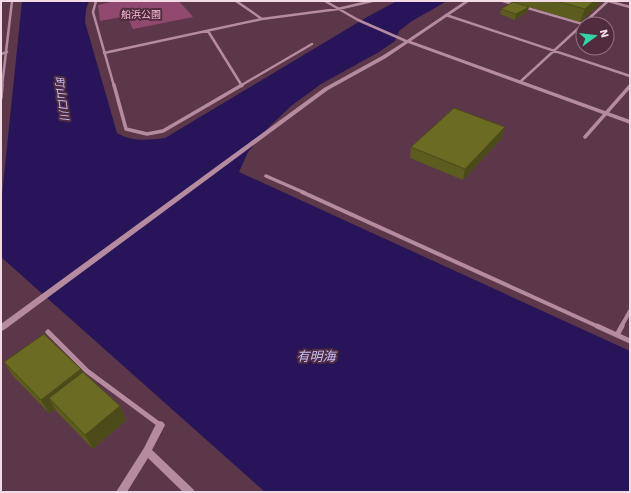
<svg xmlns="http://www.w3.org/2000/svg" width="631" height="493" viewBox="0 0 631 493" font-family="'Work Sans','Noto Sans JP',sans-serif">
<rect width="100%" height="100%" fill="#5c3749"/>
<path fill="#92496f" d="M116,1H179L193,17L133,29L127,16L100,21L98,5Z"/>
<path fill="#281559" d="M22,1H89L86,9L85,22L117,133C132,142 148,140 165,138L367,17L397,1H447L412,21L399,31L395,41L379,52L321,84L291,106L268,128L248,152L239,172L630,351V492H265L1,257V205Z"/>
<g fill="none" stroke-linecap="round" stroke-linejoin="round">
<path stroke="#b68b9f" stroke-width="2.5" d="M96,1L93,12L114,86
M236,1L262,19
M325,1L358,20L406,41
M503,1L516,5
M608,1L630,7
M524,7L583,24
M446,15L630,76
M583,24L608,1
M208,31L242,86
M104,53L262,19L338,9L372,1
M1,54L7,52
M520,82L583,24
M2,86L12,1
M240,86L312,44"/>
<path stroke="#b68b9f" stroke-width="3.5" d="M114,85L126,129L147,134L163,131L242,85
M1,98L2,85
M585,137L630,86
M266,176L305,193"/>
<path stroke="#b68b9f" stroke-width="4" d="M302,192L599,327
M621,327L630,311"/>
<path stroke="#b68b9f" stroke-width="5" d="M597,326L630,341
M48,332L87,371L160,425
M617,335L622,326"/>
<path fill="#b68b9f" fill-rule="evenodd" d="M465,1H470L411,41L630,120V124L408,43L386,58L328,90L4,330L1,331V324L324,88L382,56L404,42V40H407Z
M160,421L163,422L165,425L152,450L193,489L195,492H183L148,458L127,492H116L144,448L157,422Z"/>
</g>
<path fill="#5c5c1f" d="M509,1H603L580,22L529,7L527,12L515,20L500,14L501,9L513,2Z
M502,138L463,180L410,158L411,147Z
M4,362L83,372L120,406L126,420L93,449L57,412L55,409L49,413L13,376Z"/>
<path fill="#4b4b19" d="M594,1H603L580,22L585,9Z
M529,7L527,12L515,20L516,14Z
M505,127L502,138L463,180L465,169Z
M81,369L88,383L49,398L55,409L49,413L41,400Z
M120,406L126,420L93,449L85,435Z"/>
<path fill="#6b6b24" stroke="#4b4b19" d="M556,1H594L585,9Z
M513,2L529,7L516,14L501,9Z
M454,108L505,127L465,169L411,147Z
M44,334L81,369L41,400L4,362Z
M83,372L120,406L85,435L49,398Z"/>
<g text-anchor="middle" stroke-width="4" stroke-linejoin="round" paint-order="stroke">
<g font-size="10" fill="#febbdb" stroke="#502c3e">
<text x="141" y="18">船浜公園</text>
</g>
<g font-size="11" font-style="italic" fill="#c4befc" stroke="#502c3e">
<text transform="translate(62 98) rotate(82)" y="4">町山口川</text>
</g>
<g font-size="13" font-style="italic" fill="#c4befc" stroke="#502c3e">
<text x="316" y="361">有明海</text>
</g>
</g>
<rect width="631" height="493" fill="none" stroke="#f3dbe5" stroke-width="4"/>
<g transform="translate(595 36) rotate(75)"><circle r="19" fill="#502c3e" stroke="#917281"/>
<path d="M0-3L7 15L0 10L-7 15Z" fill="#34d4a8"/>
<text y="-6" font-size="11" font-weight="bold" text-anchor="middle" fill="#f3dbe5">N</text>
</g>
</svg>
